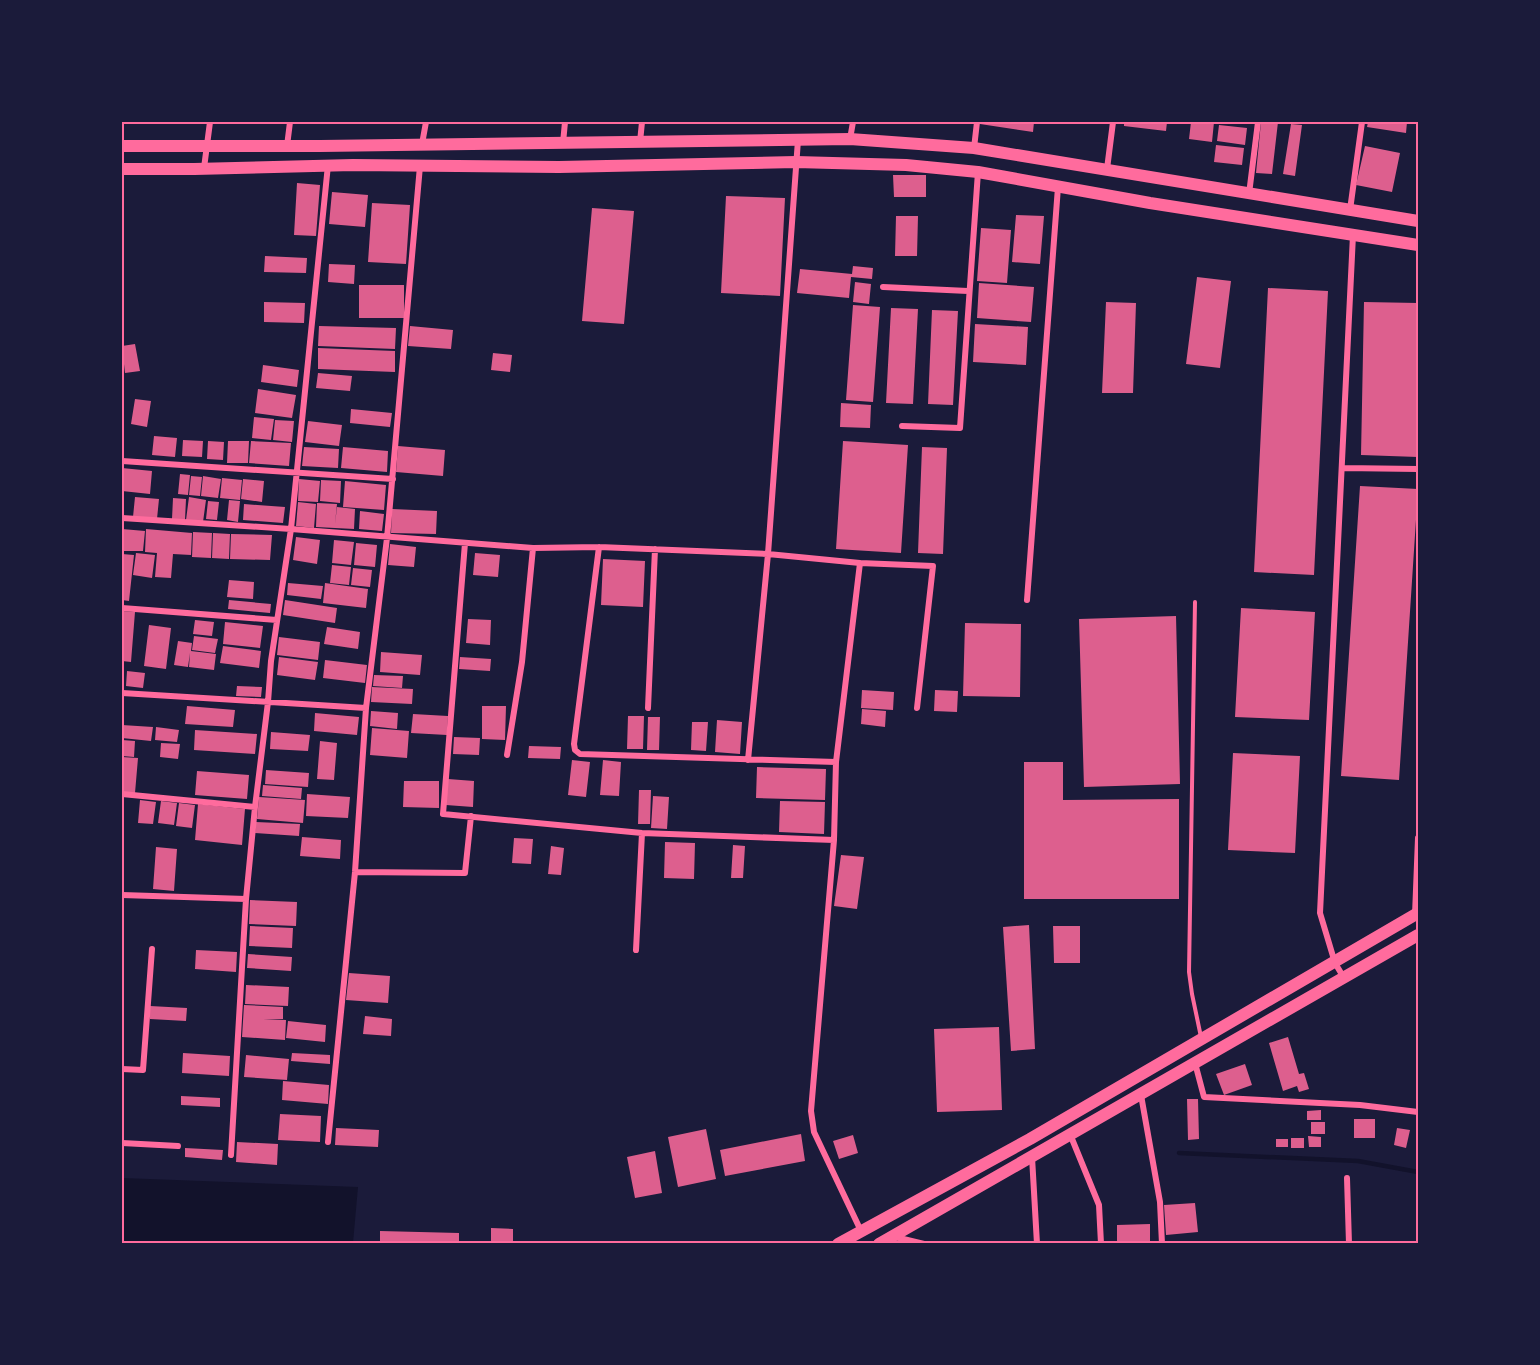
<svg xmlns="http://www.w3.org/2000/svg" width="1540" height="1365" viewBox="0 0 1540 1365" font-family="Karla,sans-serif">
<rect width="100%" height="100%" fill="#1b1b3a"/>
<path fill="#12122b" d="M122,1178L358,1187L353,1243H122Z"/>
<g fill="none" stroke-linecap="round" stroke-linejoin="round">
<path stroke="#12122b" stroke-width="4.5" d="M1179,1153L1358,1161L1418,1172"/>
</g>
<path fill="#dd5f8e" d="M980,122H1034L1033,132L980,124Z
M1124,122H1167L1166,131L1124,126Z
M1191,122H1214L1212,142L1189,139Z
M1261,122H1278L1272,174L1256,173Z
M1368,122H1407L1406,133L1367,127Z
M1291,124L1302,125L1295,176L1283,174Z
M1219,125L1247,128L1245,145L1217,141Z
M1216,145L1244,148L1242,165L1214,162Z
M1365,146L1400,153L1392,192L1356,185Z
M893,175H926V197H894Z
M297,183L320,185L316,236L294,235Z
M332,192L368,195L365,227L329,224Z
M726,196L785,198L780,296L721,293Z
M372,203L410,205L406,264L368,262Z
M592,208L634,211L624,324L582,321Z
M1016,215L1044,216L1040,264L1012,262Z
M896,216H918L917,256H895Z
M981,228L1011,230L1007,283L977,281Z
M265,256L307,258L306,273L264,272Z
M329,264L355,265L354,284L328,282Z
M853,266L873,268L872,279L851,277L849,298L797,293L800,269L852,274Z
M1197,277L1231,281L1220,368L1186,364Z
M855,282L871,284L869,304L853,302Z
M979,283L1034,287L1031,322L977,318Z
M359,285H404V318H359Z
M1268,288L1328,291L1314,575L1254,572Z
M264,302L305,303L304,323L264,322Z
M1106,302L1136,303L1133,393H1102Z
M1364,302L1418,303V457L1361,455Z
M853,305L880,307L873,402L846,400Z
M891,308L918,309L913,404L886,403Z
M932,310L958,311L953,405L928,404Z
M975,324L1028,327L1026,365L973,362Z
M319,326L396,328L395,349L318,346Z
M410,326L453,330L451,349L408,346Z
M135,344L140,371L125,373L122,346Z
M318,348L395,351V372L318,369Z
M493,353L512,355L510,372L491,370Z
M263,365L299,370L297,387L261,382Z
M318,373L352,376L350,391L316,388Z
M258,389L296,395L292,418L255,413Z
M135,399L151,401L147,427L131,424Z
M841,403L871,405L870,428L840,427Z
M351,409L392,413L390,427L350,423Z
M254,417L274,419L271,440L252,438Z
M275,420L294,421L292,442L273,440Z
M308,421L342,425L339,446L305,442Z
M154,436L177,438L175,457L152,455Z
M183,440L203,441L202,457L182,456Z
M208,441L224,442L223,460L207,459Z
M228,441H249L248,463H227Z
M251,441L291,443L289,466L249,463Z
M843,441L908,445L901,553L836,549Z
M398,446L445,450L443,476L396,472Z
M304,447L339,449L338,468L302,466Z
M343,447L388,451L387,472L341,468Z
M922,447L947,448L943,554L918,553Z
M122,468L152,471L150,494L122,491Z
M180,474L190,475L188,495L178,494Z
M191,476L202,477L200,496L189,495Z
M203,476L221,479L218,498L201,496Z
M222,478L242,480L240,500L220,498Z
M243,479L264,481L262,502L241,499Z
M299,479L320,481L318,502L298,501Z
M321,480L341,481L340,503L320,501Z
M345,481L386,485L384,510L343,507Z
M1360,486L1418,489L1399,780L1341,776Z
M135,497L159,499L157,519L133,517Z
M189,497L206,500L203,522L186,520Z
M173,498L186,499L185,520L172,519Z
M229,500L240,501L238,522L227,520Z
M208,501L219,502L217,520L206,519Z
M298,502L316,504L314,528L296,526Z
M317,503L337,504L335,524L337,507L355,509L354,529L316,527Z
M244,504L285,507L283,523L243,520Z
M392,509L437,511L436,534L391,533Z
M360,511L384,514L382,531L359,529Z
M122,529L145,531L143,551H122Z
M146,529L192,533L191,555L173,554L171,578L155,577L157,553L145,552Z
M193,532L212,533L211,558L192,557Z
M213,533L230,534L229,559L212,558Z
M231,534L272,535L270,560L230,559Z
M296,537L320,540L317,564L293,560Z
M334,540L354,542L351,565L332,563Z
M356,543L377,545L375,567L354,565Z
M390,544L416,547L414,567L388,565Z
M136,553L155,555L152,578L133,575Z
M475,553L500,555L498,577L473,575Z
M122,554L134,555L129,601L122,600Z
M603,559L645,561L643,607L601,605Z
M332,565L351,567L349,585L330,583Z
M353,568L372,570L370,587L351,585Z
M229,580L254,582L253,599L227,597Z
M288,583L323,586L321,599L287,595Z
M325,583L368,589L366,608L323,603Z
M229,600L271,604L270,613L228,609Z
M285,600L337,608L335,623L283,615Z
M1241,608L1315,612L1309,720L1235,717Z
M122,611L135,612L131,662L122,661Z
M1176,616L1180,784L1084,787L1079,619Z
M468,619L491,620L490,645L466,643Z
M195,620L214,622L212,636L193,634Z
M225,622L263,626L260,648L223,644Z
M965,623L1021,624L1020,697L963,696Z
M149,625L171,628L166,669L144,666Z
M327,627L360,632L358,649L324,644Z
M194,636L218,639L215,653L192,650Z
M279,637L320,642L318,660L277,655Z
M178,641L192,643L191,651L216,654L214,670L189,667L190,653L188,667L174,665Z
M223,646L261,651L259,668L220,663Z
M381,652L422,655L420,675L380,672Z
M279,657L318,662L315,680L277,675Z
M460,657L491,659L490,671L459,669Z
M325,660L367,665L365,683L323,678Z
M127,671L145,673L143,688L126,686Z
M374,675L403,676L402,688L373,686Z
M237,686L262,687L261,697L236,696Z
M372,687L413,689L412,704L371,702Z
M862,690L894,692L893,710L861,708Z
M935,690L958,691L957,712L934,711Z
M187,706L235,710L233,727L185,724Z
M482,706H506L505,740L482,739Z
M862,709L886,711L885,727L861,724Z
M371,711L398,713L397,729L370,726Z
M315,713L359,717L357,735L314,731Z
M413,714L448,716L447,735L411,733Z
M628,716H644L643,749H627Z
M648,717H660L659,750H647Z
M717,720L742,722L740,754L715,752Z
M692,722H708L706,751L691,750Z
M122,725L153,727L151,741L122,738Z
M156,727L179,730L177,742L155,740Z
M372,728L409,731L407,758L370,755Z
M195,730L257,734L255,754L194,750Z
M271,732L310,735L308,751L270,749Z
M454,737L480,738L479,755L453,754Z
M122,740L135,741L134,757L122,756Z
M320,741L337,743L334,780L317,779Z
M161,743L180,744L178,759L160,757Z
M529,746L561,747L560,759L528,758Z
M1233,753L1300,756L1295,853L1228,850Z
M122,757L138,758L135,793L122,792Z
M572,760L590,762L586,797L568,795Z
M603,760L621,762L619,796L600,795Z
M1024,762H1063V800L1179,799V899H1024Z
M757,767L826,769L825,800L756,798Z
M266,770L309,773L308,787L265,784Z
M197,771L249,775L247,799L195,795Z
M448,779L474,781L473,807L446,805Z
M404,781H439V808L403,807Z
M263,785L302,788L301,799L262,796Z
M639,790H651L650,824H638Z
M307,794L350,797L348,818L306,816Z
M653,796L669,797L667,829L651,828Z
M259,797L305,800L303,823L257,819Z
M140,800L156,802L153,824L138,823Z
M161,801L177,803L174,825L158,823Z
M780,801L825,802L824,834L779,832Z
M179,803L195,805L192,828L176,826Z
M198,804L245,809L242,845L195,840Z
M256,822L300,824L299,836L255,833Z
M302,837L341,840L340,859L300,856Z
M514,838L533,839L531,864L512,863Z
M665,842L695,843L694,879L664,878Z
M733,845L745,846L743,878H731Z
M551,846L564,848L561,875L548,874Z
M156,847L177,849L174,891L153,889Z
M841,855L864,857L857,909L834,906Z
M250,900L297,902L296,926L249,924Z
M1029,925L1035,1049L1011,1051L1003,927Z
M250,926L293,928L292,948L249,946Z
M1053,926H1080V963H1054Z
M196,950L237,952L236,972L195,969Z
M248,954L292,957L291,971L247,968Z
M349,973L390,976L388,1003L346,1000Z
M246,985L289,987L288,1006L245,1004Z
M244,1005L283,1007V1019H263L286,1020L285,1040L242,1037Z
M150,1006L187,1008L186,1021L150,1019Z
M365,1016L392,1019L391,1036L363,1034Z
M288,1021L326,1025L325,1042L286,1038Z
M999,1027L1002,1110L937,1112L934,1029Z
M1288,1037L1299,1074L1304,1073L1309,1089L1299,1092L1297,1086L1283,1091L1269,1043Z
M183,1053L230,1056L229,1076L182,1073Z
M292,1053L330,1055V1064L291,1061Z
M246,1055L289,1059L287,1080L244,1077Z
M1245,1064L1252,1085L1224,1095L1216,1074Z
M283,1081L329,1085L328,1104L282,1100Z
M181,1096L220,1098V1107L181,1105Z
M1187,1099H1198L1199,1139L1188,1140Z
M1321,1110V1120H1307V1111Z
M280,1114L321,1116L320,1142L278,1140Z
M1354,1119H1375V1138H1354Z
M1311,1122H1325V1134H1311Z
M336,1128L379,1130L378,1147L335,1145Z
M1397,1128L1410,1130L1406,1148L1394,1145Z
M706,1129L716,1179L678,1187L668,1137Z
M801,1134L805,1161L725,1176L720,1150Z
M853,1135L858,1153L839,1159L833,1141Z
M1308,1136L1321,1137V1147H1309Z
M1291,1138H1304V1148H1291Z
M1276,1139H1288V1147H1276Z
M237,1142L278,1144L277,1165L236,1162Z
M185,1148L223,1150L222,1160L185,1157Z
M655,1151L662,1193L635,1198L627,1157Z
M1195,1203L1198,1232L1166,1235L1164,1205Z
M1150,1224V1244H1117V1225Z
M491,1228L513,1229V1244H491Z
M380,1231L459,1233V1244H380Z"/>
<g fill="none" stroke-linecap="round" stroke-linejoin="round">
<path stroke="#ff6b9d" stroke-width="4" d="M1195,602L1189,972L1192,994L1201,1037"/>
<path stroke="#ff6b9d" stroke-width="6" d="M850,139L853,122
M640,142L642,122
M563,143L565,122
M422,144L426,122
M287,146L290,122
M974,148L977,122
M204,168L210,122
M1107,169L1113,122
M1249,194L1258,122
M1350,210L1362,122
M883,287L968,291
M902,426L960,428L978,172
M122,461L393,479
M1343,468L1418,469
M122,518L291,529L533,548L599,547L768,554L860,563L933,566L917,708
M465,543L443,814L642,833L834,840
M599,547L574,744L575,750L580,754L836,762
M860,563L836,762L834,840L811,1111L814,1132L861,1231
M1027,600L1058,187
M122,608L277,620
M122,693L366,708
M648,708L655,549
M507,755L522,662L533,548
M748,760L768,554L798,140
M122,794L255,807
M355,872L465,873L471,816
M122,895L246,899
M1415,915L1418,838
M636,950L642,833
M1344,978L1335,963L1320,913L1353,235
M1195,1063L1204,1097L1360,1105L1418,1112
M122,1069L143,1070L152,949
M1141,1095L1160,1202L1162,1244
M1070,1134L1099,1205L1101,1244
M328,1142L355,872L366,708L387,538L420,166
M122,1143L178,1146
M231,1155L246,899L255,807L268,702L271,661L291,529L328,165
M1032,1157L1037,1244
M1347,1178L1349,1244
M895,1237L924,1244"/>
<path stroke="#ff6b9d" stroke-width="12" d="M122,146H320L850,139L974,148L1418,221
M122,169H194L353,165L559,167L796,162L906,165L978,172L1150,203L1418,245
M838,1244L1030,1139L1418,913
M879,1244L1418,935"/>
</g>
<rect width="1540" height="1365" fill="none" stroke="#1b1b3a" stroke-width="246"/>
<rect x="123" y="123" width="1294" height="1119" fill="none" stroke="#ff6b9d" stroke-width="2"/>
</svg>
